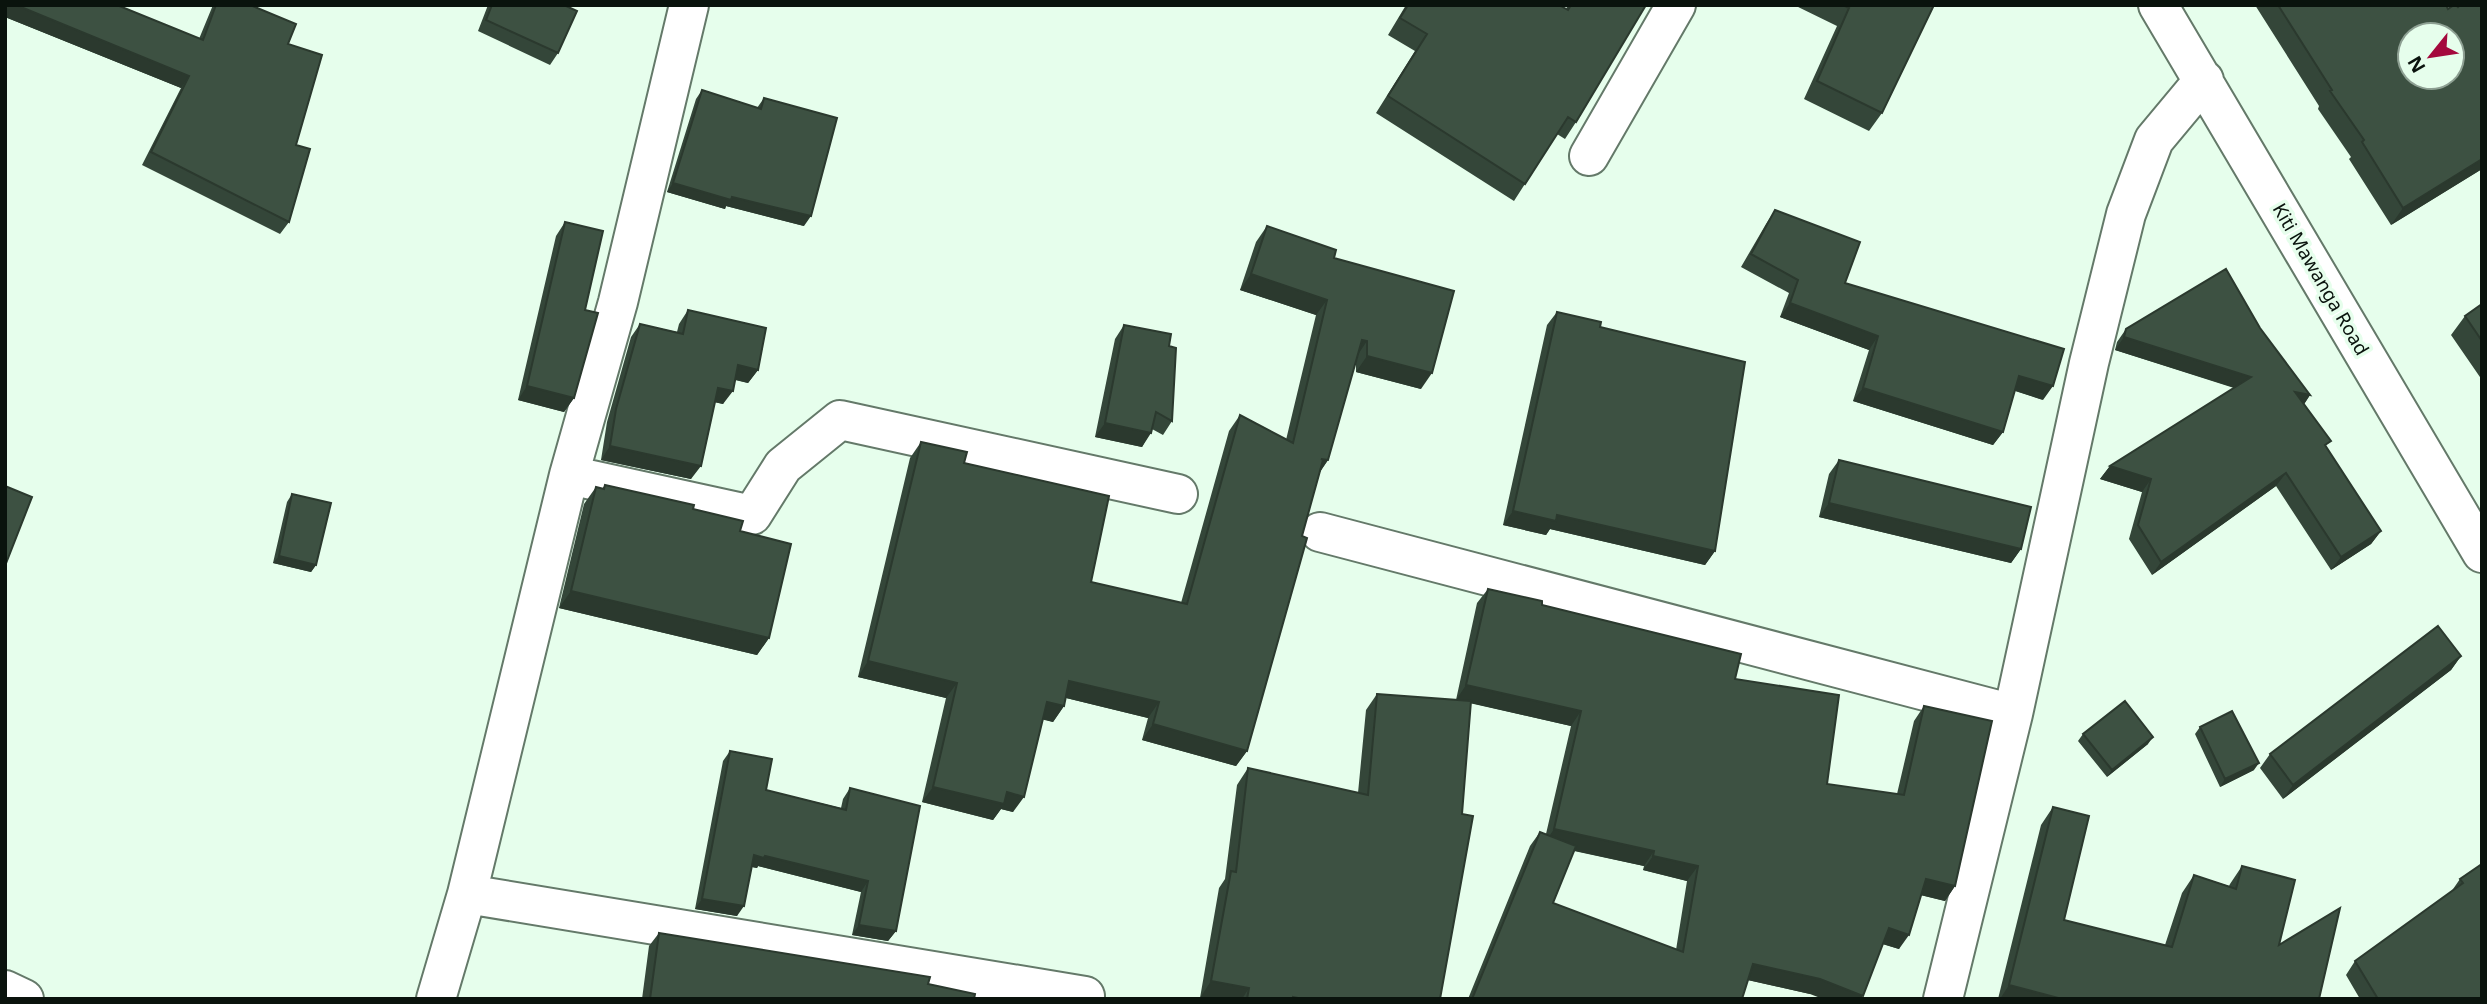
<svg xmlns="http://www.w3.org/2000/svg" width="2487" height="1004" viewBox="0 0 2487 1004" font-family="'Noto Sans',sans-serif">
<rect width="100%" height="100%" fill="#e6feec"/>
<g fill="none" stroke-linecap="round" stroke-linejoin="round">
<defs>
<path id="street" d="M2158,5L2482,553
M1589,156L1676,5
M569,475L752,515L783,466L840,420L1178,494
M1320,532L2013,714
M467,894L1085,996
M5,990L24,999
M436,999L467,894L569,475L618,302L689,5
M1943,999L2013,714L2089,363L2126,214L2154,140L2204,80"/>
</defs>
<use href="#street" stroke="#647969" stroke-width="42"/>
<use href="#street" stroke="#fff" stroke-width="38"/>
</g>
<path fill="#344639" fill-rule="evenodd" d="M5,5L199,39L213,5H250L288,44L296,145L289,222L280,234L142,165L181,88L5,17Z
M488,5H564L558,53L550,65L478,31Z
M1406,5H1559L1566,9L1568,5H1646L1576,122L1565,139L1557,134L1514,201L1376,113L1415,51L1388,35Z
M1794,5H1934L1882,113L1869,131L1804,99L1837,26Z
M2255,5H2446L2482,169L2391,225L2349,159L2351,157L2318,109L2319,106Z
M702,90L757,108L764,98L804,226L726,206L725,209L667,192L696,99Z
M1775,210L1845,283L2043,400L2015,391L2003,432L1993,445L1853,401L1869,350L1780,317L1789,293L1741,267L1766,224Z
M565,222L574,398L564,412L518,400L556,236Z
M1267,226L1334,258L1421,389L1356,372V360L1328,460L1320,472L1302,536L1247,751L1236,766L1142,740L1148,718L1066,698L1064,706L1053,722L1043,719L1013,812L1001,809L993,820L922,802L946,698L858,677L910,458L921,442L964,463L1091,582L1181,603L1229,431L1240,415L1286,440L1316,315L1240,290L1256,242Z
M2482,304V380L2451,335L2465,316Z
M688,310L758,370L748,383L735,380L723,404L715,402L691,479L601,460L607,422L631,337L640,324L677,332L679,324Z
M1557,312L1600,327L1715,551L1705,565L1550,529L1546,535L1503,525L1547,325Z
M1124,325L1172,421L1163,435L1152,429L1142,447L1095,437L1115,339Z
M2260,328L2310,395L2304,404L2326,448L2381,531L2371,544L2331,570L2276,486L2152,575L2129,539L2142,492L2100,479L2110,466L2234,388L2115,350L2117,342L2126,329Z
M1839,460L2021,549L2011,563L1819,517L1829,474Z
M605,485L693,509L740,531L769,638L757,655L559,608L584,504L596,487L602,489Z
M292,494L316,565L311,572L273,563L287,502Z
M1488,589L1542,605L1735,679L1827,784L1897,794L1914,721L1924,706L1955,886L1945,901L1921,895L1899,949L1883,944L1810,994L1748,980L1742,999H1468L1530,846L1540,832L1546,834L1571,726L1471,703L1440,999H1206L1200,998L1219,888L1225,879L1237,785L1248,768L1358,793L1366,710L1377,694L1460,700H1456L1477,603ZM1574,851L1644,866L1643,870L1687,881L1676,950L1553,903Z
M2461,656L2451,670L2283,799L2260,768L2270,754Z
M2200,727L2254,770L2220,787L2195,734Z
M2083,734L2148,744L2107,777L2078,741Z
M730,751L766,790L841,808L843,799L850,788L896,931L888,941L852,935L861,892L758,866L757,868L752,867L737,916L695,909L723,761Z
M2053,807L2064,920L2165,945L2182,893L2194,875L2229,886L2230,884L2242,866L2279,945L2319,999H1998L2041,825Z
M2482,864V999H2360L2346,975L2355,961L2451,892L2460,879Z
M659,933L928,984L974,999H642L649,946Z"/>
<path fill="#2b392e" d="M5,5H16L189,76L181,88L5,17Z
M2482,159V169L2391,225L2403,208Z
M673,183L732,197L811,216L804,226L726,206L725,209L667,192Z
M1251,274L1327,300L1316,315L1240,290Z
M1790,303L1878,336L1869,350L1780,317Z
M2124,337L2251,377L2242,390L2115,350Z
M1362,340L1367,341L1357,356Z
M1367,356L1432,373L1421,389L1356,372Z
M738,365L758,370L748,383L729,378Z
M2019,376L2053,386L2043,400L2010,389Z
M527,386L574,398L564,412L518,400Z
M718,388L733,391L723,404L709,401Z
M1863,388L2003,432L1993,445L1853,401Z
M2295,392L2310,395L2301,409Z
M1105,423L1151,433L1142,447L1095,437Z
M610,446L701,466L691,479L601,460Z
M1321,459L1328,460L1317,476Z
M2110,466L2151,479L2142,492L2100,479Z
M2286,473L2276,486L2152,575L2161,562Z
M1829,503L2021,549L2011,563L1819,517Z
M1513,511L1557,515L1715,551L1705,565L1550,529L1546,535L1503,525Z
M2381,531L2371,544L2331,570L2341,557Z
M279,556L316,565L311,572L273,563Z
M571,591L769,638L757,655L559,608Z
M2461,656L2451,670L2283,799L2293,785Z
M868,661L957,683L946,698L858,677Z
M1069,681L1159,702L1148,718L1058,696Z
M1466,685L1581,711L1571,726L1456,700Z
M1047,702L1064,706L1053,722L1036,718Z
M1153,724L1247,751L1236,766L1142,740Z
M2153,737L2148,744L2107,777L2112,770Z
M2259,763L2254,770L2220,787L2225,779Z
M933,787L1007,792L1024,797L1013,812L1001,809L993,820L922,802Z
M1554,829L1654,851L1644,866L1544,844Z
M754,855L765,856L868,881L861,892L758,866L757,868L747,866Z
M1653,856L1698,866L1687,881L1643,870Z
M1926,879L1955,886L1945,901L1916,894Z
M702,899L744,906L737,916L695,909Z
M859,925L896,931L888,941L852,935Z
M1889,928L1909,935L1899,949L1879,943Z
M1753,964L1820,979L1863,996L1860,999H1823L1810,994L1743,979Z
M1211,981L1249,988L1242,999H1206L1200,998Z
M2009,985L2062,999H2000Z"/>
<path fill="#3d5142" stroke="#2b392e" stroke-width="2" fill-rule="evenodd" d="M16,5H117L203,40L216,5H250L296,24L288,44L322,55L296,145L310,149L289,222L151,152L189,76Z
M492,5H564L577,11L558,53L486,20Z
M1408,5H1559L1568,10L1571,5H1646L1576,122L1568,117L1525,184L1388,96L1427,34L1400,18Z
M1843,5H1934L1882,113L1817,81L1849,8Z
M2278,5H2446L2448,9L2454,5H2456L2458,7L2460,5H2482V159L2403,208L2362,142L2364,140L2330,91L2332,90ZM2410,35H2452V77H2410Z
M702,90L761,109L764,98L837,118L811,216L732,197L731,200L673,183Z
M1775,210L1860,242L1845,283L2064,349L2053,386L2019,376L2003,432L1863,388L1878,336L1790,303L1798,280L1751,254Z
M565,222L603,231L585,310L598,313L574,398L527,386Z
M1267,226L1336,250L1334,258L1454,291L1432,373L1367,356V341L1362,340L1328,460L1321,459L1323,460L1302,536L1307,538L1247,751L1153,724L1159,702L1069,681L1064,706L1047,702L1024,797L1007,792L1004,804L933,787L957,683L868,661L921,442L967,452L964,463L1109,496L1091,582L1187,604L1240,415L1293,443L1327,300L1251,274Z
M2226,269L2260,328L2310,395L2295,392L2331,441L2325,445L2381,531L2341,557L2286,473L2161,562L2138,525L2151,479L2110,466L2251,377L2124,337L2126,329Z
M2482,304V341L2465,316Z
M688,310L766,328L758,370L738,365L733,391L718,388L701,466L610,446L616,409L640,324L683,334Z
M1557,312L1601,322L1600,327L1745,362L1715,551L1557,515L1556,521L1513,511Z
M1124,325L1171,334L1169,346L1176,348L1172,421L1156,412L1151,433L1105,423Z
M1839,460L2031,507L2021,549L1829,503Z
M605,485L694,505L693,509L743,521L740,531L791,544L769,638L571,591L596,487L604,489Z
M5,486L32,497L5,566Z
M292,494L331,503L316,565L279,556Z
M1488,589L1542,601V605L1741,654L1735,679L1839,695L1827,784L1904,795L1924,706L1992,721L1955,886L1926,879L1909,935L1889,928L1863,996L1820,979L1753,964L1742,999H1472L1540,832L1576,846L1553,903L1683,952L1698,866L1653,856L1654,851L1554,829L1581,711L1466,685Z
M2438,626L2461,656L2293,785L2270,754Z
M1377,694L1471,701L1462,814L1473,816L1440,999H1303L1293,997V999H1247L1249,988L1211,981L1231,871L1236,872L1248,768L1368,795Z
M2125,701L2153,737L2112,770L2083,734Z
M2232,711L2259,763L2225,779L2200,727Z
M730,751L772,759L766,790L846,810L850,788L920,806L896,931L859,925L868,881L765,856L764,858L754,855L744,906L702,899Z
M2053,807L2089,816L2064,920L2172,947L2194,875L2236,889L2242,866L2295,880L2279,945L2340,908L2319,999H2062L2009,985Z
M2482,864V999H2378L2355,961L2463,883L2460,879Z
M659,933L930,977L928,984L975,994L974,999H650Z"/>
<g text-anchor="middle" stroke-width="7" stroke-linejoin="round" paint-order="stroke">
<g font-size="19" fill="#0a130d" stroke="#e6feec">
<text transform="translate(2321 279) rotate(60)" y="7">Kiti Mawanga Road</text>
</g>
</g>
<rect width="2487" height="1004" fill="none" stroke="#0a130d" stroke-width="14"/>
<g transform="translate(2431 56) rotate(240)"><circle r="33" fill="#e6feec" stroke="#8ea093" stroke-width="2"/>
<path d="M0-5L12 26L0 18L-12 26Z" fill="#a4093d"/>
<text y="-10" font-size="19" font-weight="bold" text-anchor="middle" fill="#0a130d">N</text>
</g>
</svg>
